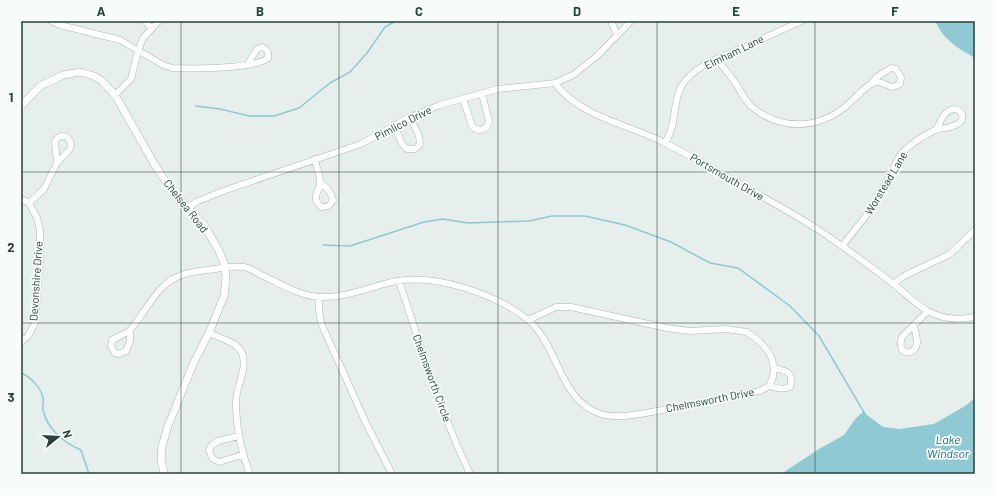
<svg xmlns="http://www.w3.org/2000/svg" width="996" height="495" viewBox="0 0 996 495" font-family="Barlow,sans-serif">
<rect width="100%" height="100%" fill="#e6efeb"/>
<path fill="#8ec9d4" d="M935,21H975V58C956,47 945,41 935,21Z
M975,398V474H781L819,449L844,435L856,418L863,412L883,427L899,429L934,424L965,406Z"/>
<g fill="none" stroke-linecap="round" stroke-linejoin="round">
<path stroke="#8ec9d4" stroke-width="1.5" d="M196,106L220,109L249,116H274L299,108L330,83L350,72L367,53L385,27L396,21
M323,245L350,246L424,222L443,219L468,223L529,221L552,216H585L625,225L671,242L710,263L738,268L790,306L819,336L865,414
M21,373C30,376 41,388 43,398C44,402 42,406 43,410C47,429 64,443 81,450L89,474"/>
<defs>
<path id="minor" d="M51,21L60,25L120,40L163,65L172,68C191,69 255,69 268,58C269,52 267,49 262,47L257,49L247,65
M145,21L151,28
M611,21L617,35
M717,59C723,67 729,74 734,81C740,89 744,100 752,107C780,130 816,130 845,107C853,101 866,84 876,82C881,81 888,86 893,87L900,84L901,77L896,69L891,68L877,77L872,83
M555,83C578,116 630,125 665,143C712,167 758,194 803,220C835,240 865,262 895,285C905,293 916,305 928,311C943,320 959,320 975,317
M115,95L131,79L138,51L143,38L159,21
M463,99L472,126C478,133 487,130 489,121L482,94
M394,125L402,144L407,149H415L420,144L419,136L410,117
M665,143C677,125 672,105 681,87C693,65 724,56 745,47C764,38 783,29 802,21
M315,159C316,167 320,175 320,182C320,192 310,196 321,207C328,207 330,206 333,200C331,191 327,188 320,183
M21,199L29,203L37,218L40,231V259L35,323L28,336L21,342
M29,203L44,189L57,163L69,150L71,146L70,141L67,137C61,135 59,136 55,141L57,163
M188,208L196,202L223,191L361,144L410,117L440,105L498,89L555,83L573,75L597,56L631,21
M842,246L865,217L876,202L900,155C909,145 923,136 935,130C941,128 948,128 953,126C972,121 958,100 945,114C941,118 939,125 936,130
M399,281L436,393L456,443L470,474
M893,284L904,276L950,254L975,230
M319,297V310L321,323L366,423L392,474
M914,326C915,331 917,337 917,342C917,356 895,357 902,337L928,311
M130,331V341L126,351L119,354L115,353L111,346L112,340C118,336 127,334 131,329C148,309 158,281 185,274C192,272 200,271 207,270C220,269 231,265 244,267C250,268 256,272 261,275C280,283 299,296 320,297C347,298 371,286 397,281C437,274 495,294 527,319C560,346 558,400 601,414C620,420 649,412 668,409C699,403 729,397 760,391L769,386L773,377L774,368L772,359L768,351L759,341L747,332L725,329L690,331L667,328L571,307H556L528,320
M209,333C220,338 234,341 241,351C248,363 240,380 237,393C236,398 236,403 236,408C237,431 241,452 250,474
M769,386C777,388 783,390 790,387C794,371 786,371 774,368
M238,436L218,441L211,446L209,450L212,458L219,462L242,455"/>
<path id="tertiary" d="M21,106L40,86L63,75L80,72L94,76L102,81L115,95L156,167L173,192L204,225L219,251L225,266L226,279L224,296L209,333L194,362L168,426L162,446L161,460L164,474"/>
</defs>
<use href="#minor" stroke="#a8b8b2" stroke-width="7"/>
<use href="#tertiary" stroke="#a8b8b2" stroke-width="8"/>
<use href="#minor" stroke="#fff" stroke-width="6"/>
<use href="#tertiary" stroke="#fff" stroke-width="7"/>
</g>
<path fill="none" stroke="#24423a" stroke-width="1" stroke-opacity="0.55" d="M181,21V474M339,21V474M498,21V474M657,21V474M815,21V474M21,172H975M21,323H975"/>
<g text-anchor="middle" stroke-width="3.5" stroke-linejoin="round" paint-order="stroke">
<g font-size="11" fill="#24423a" stroke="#f7fbf9">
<text transform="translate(734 52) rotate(-26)" y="4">Elmham Lane</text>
<text transform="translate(403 123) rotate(-27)" y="4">Pimlico Drive</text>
<text transform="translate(727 177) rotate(30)" y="4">Portsmouth Drive</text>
<text transform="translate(886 183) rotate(-59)" y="4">Worstead Lane</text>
<text transform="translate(186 206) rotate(52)" y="4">Chelsea Road</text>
<text transform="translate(36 281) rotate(-86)" y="4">Devonshire Drive</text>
<text transform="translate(432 378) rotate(70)" y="4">Chelmsworth Circle</text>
<text transform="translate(710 400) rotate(-11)" y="4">Chelmsworth Drive</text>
</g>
<g font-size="12" font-style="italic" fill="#1c6f80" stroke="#f7fbf9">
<text x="948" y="444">Lake<tspan x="948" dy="14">Windsor</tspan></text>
</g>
</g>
<rect width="996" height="495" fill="none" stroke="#f7fbf9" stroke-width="44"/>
<g transform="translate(58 437) rotate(72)" stroke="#f7fbf9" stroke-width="3" paint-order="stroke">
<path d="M0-3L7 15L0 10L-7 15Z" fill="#24423a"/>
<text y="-6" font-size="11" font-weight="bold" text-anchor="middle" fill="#24423a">N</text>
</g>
<rect x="22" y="22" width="952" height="451" fill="none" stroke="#24423a" stroke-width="1.5"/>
<g font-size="13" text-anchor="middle" font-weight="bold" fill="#24423a">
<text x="101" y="16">A</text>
<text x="260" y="16">B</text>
<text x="419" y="16">C</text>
<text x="577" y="16">D</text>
<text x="736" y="16">E</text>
<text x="895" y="16">F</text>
<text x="11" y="102">1</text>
<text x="11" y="252">2</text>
<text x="11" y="402">3</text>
</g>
</svg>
